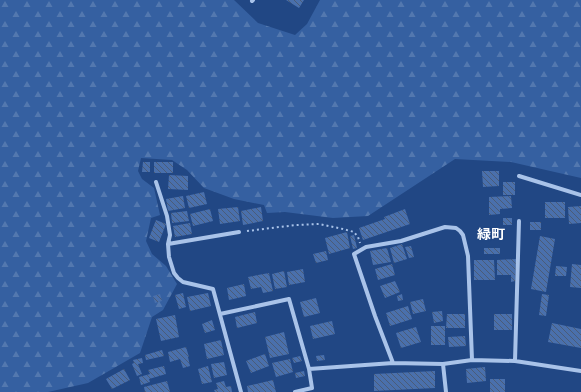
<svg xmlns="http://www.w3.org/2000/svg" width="581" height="392" viewBox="0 0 581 392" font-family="Mulish,'Noto Sans JP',sans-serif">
<defs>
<pattern id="forest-firs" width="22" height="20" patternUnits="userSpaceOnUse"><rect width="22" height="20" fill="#3560a1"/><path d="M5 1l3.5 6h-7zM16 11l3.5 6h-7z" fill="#5378af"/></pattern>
<pattern id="building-back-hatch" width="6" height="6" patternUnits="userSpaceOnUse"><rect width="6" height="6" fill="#4a70ac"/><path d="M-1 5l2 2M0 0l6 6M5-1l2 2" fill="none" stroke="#4b5c77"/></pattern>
</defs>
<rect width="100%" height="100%" fill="#214784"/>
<path fill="url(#forest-firs)" d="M0,0H234L258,23L295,35L307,24L320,0H581V178L511,162L455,159L368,216L333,218L285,212L267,213L264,205L234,199L204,188L187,170L172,160L141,158L138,171L142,179L154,188L160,215L151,218L146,241L152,254L166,266L177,284L163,310L152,317L140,353L88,383L48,392H0Z"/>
<path fill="url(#building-back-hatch)" d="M286,0H304L299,8Z
M143,162H150V172H142Z
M154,162H173V173H154Z
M482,171H499V186L483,187Z
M169,175L188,176V190L168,189Z
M503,182H515V195H503Z
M204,192L207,204L189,208L186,196Z
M183,196L185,208L168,211L166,199Z
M511,196L512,208L500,209V214L489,215V197Z
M545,202H565V218H545Z
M581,206V223L569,224L568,207Z
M238,207L240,221L220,224L218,209Z
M261,207L263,221L243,225L241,211Z
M210,209L213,221L193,226L190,214Z
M405,209L410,224L363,240L359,228L385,219L384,217Z
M187,211L189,221L172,223L171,213Z
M503,218H512V225H503Z
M156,220L166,224L159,242L149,238Z
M530,222H541V230H530Z
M190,223L192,234L175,237L173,226Z
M347,232L350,248L329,254L325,238Z
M354,235L357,248L353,249L350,236Z
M540,236L555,239L546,292L531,289Z
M402,244L407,259L394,263L390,248Z
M411,246L414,257L409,258L405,247Z
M387,248L391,262L373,265L370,251Z
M484,248H500V254H484Z
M326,251L328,260L316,263L313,254Z
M516,259L515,281L511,282V275H497V260Z
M474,260H494L495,280H474Z
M392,264L395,275L378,280L375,269Z
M572,264L581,265V288L570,287Z
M556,266L567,267L566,276H555Z
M303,269L305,282L289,285L287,272Z
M284,271L287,287L275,289L272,274Z
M269,273L273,291L263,293L261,287L251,289L248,277Z
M395,281L400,292L385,298L380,286Z
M244,284L246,296L229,300L227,288Z
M183,293L186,307L179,309L175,295Z
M208,293L211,306L190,311L187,297Z
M160,294L162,301L155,303L153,296Z
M402,294L403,300L398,301L397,296Z
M542,294L549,295L546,316L539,315Z
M316,298L320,313L304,317L300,302Z
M423,299L426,311L413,314L410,302Z
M408,306L412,319L390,326L386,313Z
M442,311L443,321L434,323L432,312Z
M255,312L257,323L237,328L235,317Z
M447,314H465V328H446Z
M494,314H512V330H494Z
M175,315L179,337L161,341L156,319Z
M212,320L215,330L205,333L202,324Z
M332,321L335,334L313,339L310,326Z
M552,323L581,329V348L548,342Z
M431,326H445V345H431Z
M416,327L421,342L401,348L396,333Z
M284,332L289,354L270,358L265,337Z
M465,336L466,346L449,347L448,337Z
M221,340L224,355L207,359L204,344Z
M186,347L189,357H188L190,366L183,368L180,359L170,362L168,352Z
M162,350L164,356L146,360L145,355Z
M265,354L269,366L251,373L246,361Z
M324,355L325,360L317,361L316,356Z
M300,356L302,361L294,363L292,358Z
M142,358L143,363L138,364L142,374L137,376L132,364L134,363L133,360Z
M290,359L293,372L276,377L272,363Z
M224,362L227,375L214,378L211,364Z
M164,366L166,374L149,379L150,382L141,385L139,377L150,374L148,370Z
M208,366L212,382L202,384L198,369Z
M485,367L486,381L467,383L466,369Z
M124,369L130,380L112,389L106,379Z
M304,371L305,376L296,378L295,373Z
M435,371V388L374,391V374Z
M490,379H505V392H490Z
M273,380L276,392H248L247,386Z
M167,381L170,392H145L144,387Z
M224,381L226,387L231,386L232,392H215L214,390L218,389L216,383Z"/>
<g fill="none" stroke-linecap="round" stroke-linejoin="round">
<path stroke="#a9c3e9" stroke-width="2" stroke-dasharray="2 3" stroke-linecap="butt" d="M247,231L296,225L319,224L343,229L354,232L358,237L360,243"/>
<path stroke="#a9c3e9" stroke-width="4" d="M252,1L253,0
M519,176L581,195
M156,182L167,216L170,235L168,244L169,257L174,273L178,278L183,282L213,289L241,392
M168,244L239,232
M220,314L289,299L309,369
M515,361L519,221
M393,363L375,316L354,254L366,247L401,241L445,227L456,228L460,231L463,235L468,256L472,360
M443,364L446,392
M295,392L312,388L309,369L393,363L443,364L472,360L515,361L581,371"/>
</g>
<g text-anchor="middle" stroke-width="3.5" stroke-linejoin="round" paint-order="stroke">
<g font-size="14" font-weight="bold" fill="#fff" stroke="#214784">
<text x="491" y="239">緑町</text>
</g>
</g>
</svg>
